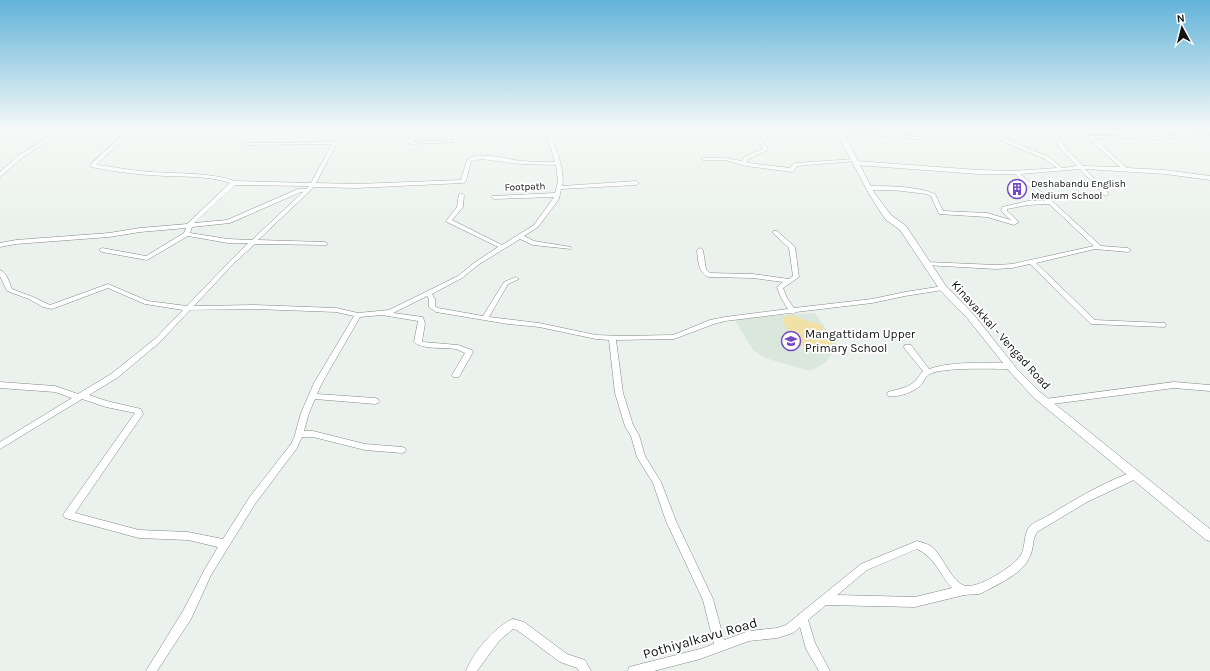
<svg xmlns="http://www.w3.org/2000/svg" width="1210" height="671" viewBox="0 0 1210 671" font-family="Karla,sans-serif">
<rect width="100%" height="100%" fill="#ebf2ed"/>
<path fill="#dae7dc" d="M815,313L838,346L825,363L810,371L765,358L753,350L735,320L738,318Z"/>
<path fill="#f2e1a6" d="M790,315L821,325L835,345L817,353L803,347L783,323L784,317Z"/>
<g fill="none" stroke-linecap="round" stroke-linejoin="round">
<defs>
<path id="minor" d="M62,129H67L23,157L0,177V172L19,155Z
M129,129H134L96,165C115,167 133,171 152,172C179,174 208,172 235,181L311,183L332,144L245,145L243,144L245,143L333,142L340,129H344L316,183L356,184L461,180L467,160C482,150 506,160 523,161C533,162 544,162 555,162L545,129H549C554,143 566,173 562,186L636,181L639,183L636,185L561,189L559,199L538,227L524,236L534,241L571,247L572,248L571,249L533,245L520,239L478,265L462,278L432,294L435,299V306L438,308L483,316L504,282L516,277L519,279L508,284L489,317L539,323L596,335L622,336L673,335L710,320L725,317L788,309L781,298L777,287L783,282L753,278L708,277C698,272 698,260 697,250L700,248L703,250L706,269L710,273L753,274L789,279L793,276L789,248L773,233V231H777L795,247L799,277L783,288L787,298L794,308L872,299L905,292L943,286L945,287L946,288L945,289L943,290L905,296L872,303L796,312L793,314L790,313L725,321L714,324L674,339L616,340L623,393L633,425L639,435L645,456L661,482L676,521L713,599L724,640L749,631L777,628L786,625L861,564L917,541C921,542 927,544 931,546C943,555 952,585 967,586C981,587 1014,566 1021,555C1026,546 1023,534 1030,526C1036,521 1045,518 1051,514C1077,498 1106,481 1135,471L1138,472L1139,475L1138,478L1087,502L1037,532C1032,539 1034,548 1030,556C1023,574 998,584 982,593L979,594L964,595L915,607L826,605L808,620L815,643L830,671H819L806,649L800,627L793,633L777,638L749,641L700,659L654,671H628L629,667L633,666L700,649L714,644L703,600L666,521L653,483L637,457L631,436L625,426L615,393L609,340L596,339L539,327L508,324L436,312L429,307V299L427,296L393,313L423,317L425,324L422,341L423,342L458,345L472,350L473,352L459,377H453L452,375L465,353C462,352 459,350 456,349C444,347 423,350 414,342L418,321L382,315L360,317L322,383L317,394L375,398L378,399L379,401L378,403L375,404L315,399L309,413L304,431H313L365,444L402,447L405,448L406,450L405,452L402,453L365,450L313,437H302L297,448L255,504L211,575L191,619L157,671H146L183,611L205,569L218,547L188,540L139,538L65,518L63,515L65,512L135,413L106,407L82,399L0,449V442L72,398L55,392L0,388V382L55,386L78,394L111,374L156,338L183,310L145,304L108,288L52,309L43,307L29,299L7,291L0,276V270C7,273 9,282 12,289L33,297L50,305L108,284L148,301L187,306L230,261L248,243H228L188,236L147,260L102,252L99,250L102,248L146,256L184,233L186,228L140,232L109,237L16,244L0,247V243L16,240L109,233L140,228L187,224L230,183C210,176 187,177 166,176C141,175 115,172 91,167V164ZM481,159L521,164L556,165L558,182L555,193L492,196L491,197L494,199L554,197L534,225L502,245L452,220L463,207L464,195L463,194H459L457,207L446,221L447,222L498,247L474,263L458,276L389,310L358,313L336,308L255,305L194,306L234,263L255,244L327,245L328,244L325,242L258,240L314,187L356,188L463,183L466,181L471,161ZM235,185L309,186L306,189H298L227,220L194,223ZM301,192H303L252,240L228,239L190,233L192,227L230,223ZM255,309L336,312L354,316L314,383L301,413L294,438L291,444L249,498L223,539L188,532L139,530L75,513L143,414L141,409L107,401L89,395L117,378L160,342L190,310ZM917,549C934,556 940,575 952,588L915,597L837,595L867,570Z
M414,129H418V133L412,142L453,140L456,130L464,129L460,132L457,142L411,144L407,141L414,133Z
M919,129H923L926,139V140L838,132L836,131L838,130L921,137Z
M984,129H989L1010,141L1049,157L1062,168L1077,166L1060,148L1054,137L1047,129H1051L1058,135L1064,146L1083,166L1120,167L1088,138V136L1136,135L1148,138L1210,132V134L1148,140L1136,137L1094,138L1127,168L1165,170L1210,176V180L1165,174L1085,169L1108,193L1109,194L1106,196L1104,195L1080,169L1020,174L1052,201L1101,246L1128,248L1131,250L1128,252L1095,249L1036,263L1095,320L1163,323H1165L1166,325L1165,327L1091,324L1030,264L1012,268L996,269L925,265L924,264L925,263L927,262L996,265L1012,264L1094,246L1049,204L1028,205L1007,209V211L1019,222L1014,225L987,217L939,214L931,196L927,194L893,190H869L866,188L869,186C890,186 916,186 935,194L943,211L987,213L1011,220L1001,211L1002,207L1028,201H1045L1015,174H979L856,165L853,163L856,161L979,170L1013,171L1057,168L1045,159L1006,143Z
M752,131H756L768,150L748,159L747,162L748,163L790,168L793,164L795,163L855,159L857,160L855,161L797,166L794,171L792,172L746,166L725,160H703L701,159L703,158H725L742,161L744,157L763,149L752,132Z
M905,345H911L929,369C951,361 986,363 1010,363L1013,364L1014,366L1013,368L1010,369C994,369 942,367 930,374C925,376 924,382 920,386C913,392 898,398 888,396L887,394L888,392C898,389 909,388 916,380C919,377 920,374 923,371L905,349L904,347Z
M1174,382L1210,385V391L1174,388L1045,405L1042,404L1041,402L1042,400L1045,399Z
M513,619L524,622L567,654L585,660L591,671H579L577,668L560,662L517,630L513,629L499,641L477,671H466C473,653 495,626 513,619Z"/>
<path id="major" d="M832,129H838L845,136L875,194L891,215L906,226L946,286L974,315L1017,369L1040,392L1210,529V541L1206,540L1034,398L1011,373L968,319L940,290L900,230L885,219L869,194L839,137Z"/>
</defs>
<use href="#minor" stroke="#828884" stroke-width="1"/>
<use href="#major" stroke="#828884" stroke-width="1"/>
<use href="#minor" fill="#fff" fill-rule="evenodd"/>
<use href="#major" fill="#fff" fill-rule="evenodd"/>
</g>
<linearGradient id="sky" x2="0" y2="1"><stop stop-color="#62b3d9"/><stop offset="0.58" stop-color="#f6f9f7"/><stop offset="1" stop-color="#f6f9f7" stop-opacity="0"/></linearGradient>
<rect width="1210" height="223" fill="url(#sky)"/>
<defs>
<symbol id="building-ring" viewBox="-11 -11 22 22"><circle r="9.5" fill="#fff" stroke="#734ac3" stroke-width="1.5"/><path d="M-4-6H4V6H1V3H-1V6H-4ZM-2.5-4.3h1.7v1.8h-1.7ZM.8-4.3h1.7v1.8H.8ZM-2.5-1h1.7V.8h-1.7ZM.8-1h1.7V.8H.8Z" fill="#734ac3"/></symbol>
<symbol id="school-ring" viewBox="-11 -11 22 22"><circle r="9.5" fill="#fff" stroke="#734ac3" stroke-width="1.5"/><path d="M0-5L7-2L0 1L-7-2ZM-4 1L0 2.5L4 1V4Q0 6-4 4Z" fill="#734ac3"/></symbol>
</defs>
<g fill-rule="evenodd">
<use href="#building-ring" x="1006" y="178" width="22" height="22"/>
<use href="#school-ring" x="780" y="330" width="22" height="22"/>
</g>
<g text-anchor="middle" stroke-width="3.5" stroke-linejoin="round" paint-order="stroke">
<g font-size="10" fill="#111311" stroke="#fff" text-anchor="start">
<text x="1031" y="187">Deshabandu English<tspan x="1031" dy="12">Medium School</tspan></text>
</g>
<g font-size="10" fill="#111311" stroke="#fff">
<text transform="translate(525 186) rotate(-2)" y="4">Footpath</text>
</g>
<g font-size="12" fill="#111311" stroke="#fff" text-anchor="start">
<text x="805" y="338">Mangattidam Upper<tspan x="805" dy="14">Primary School</tspan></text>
</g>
<g font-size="12" fill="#111311" stroke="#fff">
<text transform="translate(1001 335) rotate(48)" y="4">Kinavakkal - Vengad Road</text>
</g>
<g font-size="14" fill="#111311" stroke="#fff">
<text transform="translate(700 638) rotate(-16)" y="5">Pothiyalkavu Road</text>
</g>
</g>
<g transform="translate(1182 28) rotate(353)" stroke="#ffffff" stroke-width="3" paint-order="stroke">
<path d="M0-3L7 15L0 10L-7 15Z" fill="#111311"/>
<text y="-6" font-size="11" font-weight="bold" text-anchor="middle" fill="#111311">N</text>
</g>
</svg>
